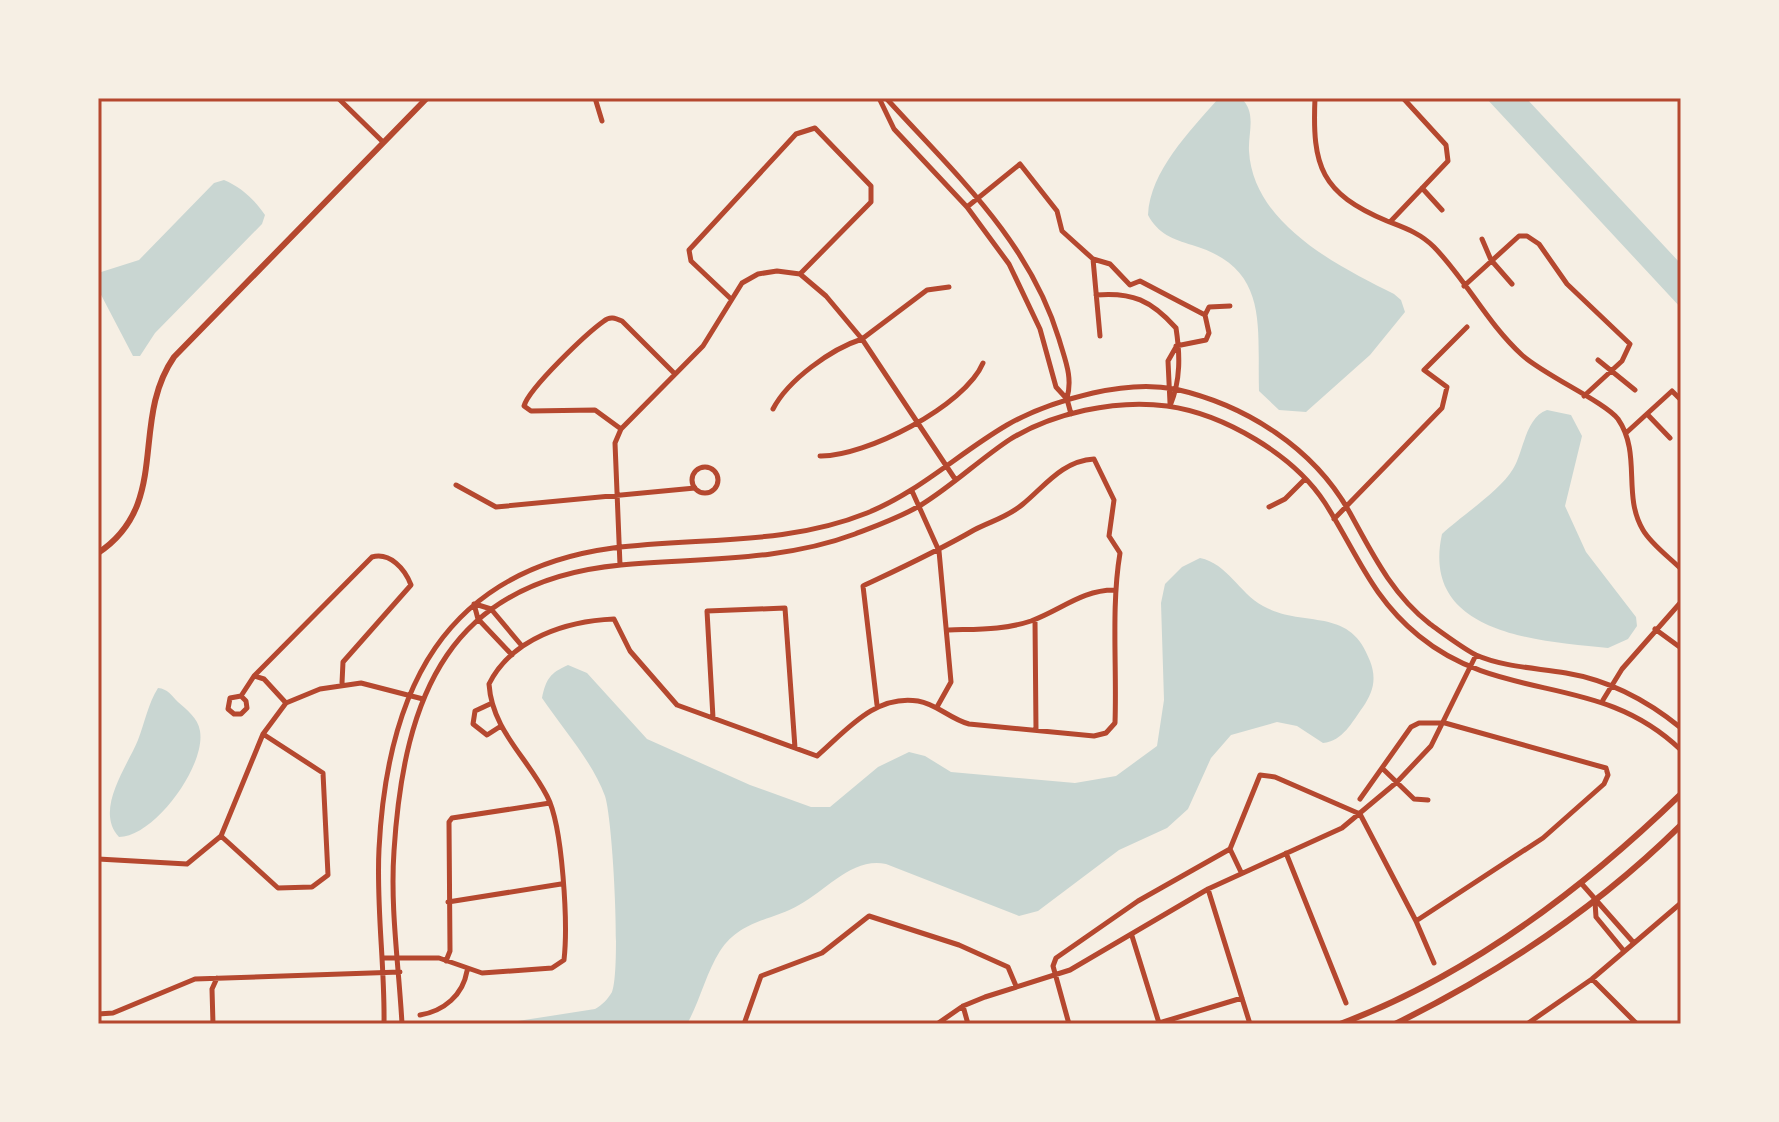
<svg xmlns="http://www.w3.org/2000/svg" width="1779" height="1122" viewBox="0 0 1779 1122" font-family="Barlow,sans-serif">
<rect width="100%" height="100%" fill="#f6efe4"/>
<path fill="#c9d6d2" d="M1241,98C1257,113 1248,132 1249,151C1253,224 1338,266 1394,294L1401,300L1405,312L1370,355L1306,412L1279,410L1259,391C1257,325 1270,268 1192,245C1173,239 1158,234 1148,215C1150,171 1190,131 1218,99Z
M1486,98H1526L1681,264V308Z
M224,180C241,187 255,200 265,215L262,224L155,333L140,356H133L98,289V273L139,260L214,183Z
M1547,410L1571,415L1582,436L1565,506L1586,552L1636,617L1637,626L1628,639L1608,648C1537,641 1420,634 1442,534C1461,516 1500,491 1513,469C1524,451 1525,418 1547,410Z
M1200,558C1228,564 1238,592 1263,606C1304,629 1350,605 1370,661C1377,679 1373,692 1363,707C1352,722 1343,741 1323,743L1297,726L1277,722L1231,735L1211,758L1188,809L1167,828L1119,850L1038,911L1019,916L886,864C852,857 827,890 799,905C772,921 741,919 720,951C706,973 700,1001 687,1024H499L595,1009C602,1005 608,999 612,992C621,970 613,820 605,796C592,761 563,729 542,698C546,679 550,673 568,665L587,673L647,739L750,785L811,807H830L878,767L909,752L925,756L951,772L1075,783L1116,776L1157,746L1164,700L1161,603L1165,584L1182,567Z
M158,688C168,689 171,695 178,702C187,710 198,718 200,731C206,766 154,837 119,837C94,810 127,767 138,740C145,722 148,704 158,688Z"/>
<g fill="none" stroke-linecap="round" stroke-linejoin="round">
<path stroke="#b5482f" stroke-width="5" d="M338,98L383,142
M595,98L602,121
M879,98L894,129L967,207L1009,264L1040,329L1056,387L1067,399L1071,414
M886,98C954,173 1029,240 1059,339C1065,360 1073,377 1067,398
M1315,98C1312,167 1321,193 1387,221C1405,228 1420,233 1434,247C1467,281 1487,323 1522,355C1544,375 1605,402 1618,419C1642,454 1622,495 1643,530C1651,544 1669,557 1681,569
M1422,188L1442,210
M967,207L1020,164L1057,211L1062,231L1093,259L1100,336
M1390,222L1448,161L1446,145L1403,98
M1482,239L1491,260L1512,284
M1093,259L1110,264L1130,285L1140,281L1205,315
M800,274L826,296L862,339L955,479
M1464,286L1519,236H1527L1539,244L1567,284L1630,344L1622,361L1584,396
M1096,295C1132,292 1151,300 1176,328C1180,354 1181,380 1170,406
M1176,346L1206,340L1209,333L1205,315L1209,307L1230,306
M1598,360L1635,390
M1170,403L1168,361L1176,347
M773,409C788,380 831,349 862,339L927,290L949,287
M1647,414L1670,438
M621,429L595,410L531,411L524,406C529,388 587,333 604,321C610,316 615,318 622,321L673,372
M1626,433L1672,391L1681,400
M820,456C865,457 965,406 983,363
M692 480a13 13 0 1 1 26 0a13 13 0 1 1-26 0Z
M456,485L496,507L695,488
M912,491L939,551L951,682L937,707
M1269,507L1285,499L1304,480
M1334,519L1442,408L1447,387L1424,370L1467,327
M620,565L615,443L621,429L703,346L742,283L758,274L777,271L800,274L871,202V186L815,128L796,134L689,250L691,261L730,298
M474,604L478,619L512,655
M475,604L491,609L522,646
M1035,620L1036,730
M1655,629L1681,648
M949,630C977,629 1004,630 1031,621C1061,610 1082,590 1114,590
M254,676L264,679L286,703
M241,696L246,701L247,708L241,714H234L228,709L230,698L241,696L254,676L372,557C390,552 405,569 411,585L343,662L342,683
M1603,700L1622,669L1681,602
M490,704L475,711L473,724L487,735L501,726
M713,718L707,611L785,608L795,748
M1382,768L1414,799L1428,800
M1360,799L1411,727L1419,723H1445L1606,768L1608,775L1604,784L1543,838L1416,921
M221,836L278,888L312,887L328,875L323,773L263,734
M1286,853L1346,1003
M98,859L187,864L221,836L263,734L286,703L320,689L361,683L423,699
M1241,872L1230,849L1260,775L1275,777L1360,814L1416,921L1434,963
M1581,883L1633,942
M1208,889L1250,1024
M448,902L561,884
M1595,902L1596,917L1624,951
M1132,936L1159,1023L1242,998
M384,958H439L482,973L552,968L564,960C568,925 563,826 547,796C527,757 492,730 489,684C512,638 567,621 614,619L630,651L677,705L817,756C846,731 875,694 918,701C937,704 950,719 969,724L1094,736L1106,733L1115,723C1117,667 1111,607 1120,553L1109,536L1114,500L1094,459C1062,461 1045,486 1023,504C1008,517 991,521 974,530C938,551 901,568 863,586L877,705
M446,961L450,951L449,822L452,818L550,803
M1592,979L1637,1024
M963,1006L968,1024
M98,1014L113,1013L195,979L400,972
M420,1015C444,1011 463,995 467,971
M213,1024L212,989L217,978
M384,1024C385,966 376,907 379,849C387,691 443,571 613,548C699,537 785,546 867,513C919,492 959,453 1007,425C1033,410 1063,400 1093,393C1119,387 1149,384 1175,389C1246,405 1314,448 1350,513C1373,555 1392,594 1430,624C1444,634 1461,647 1476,655C1503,667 1537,668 1566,673C1608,680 1648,701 1681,728
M402,1024C399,967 390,908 394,851C404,695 449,581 621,565C699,558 780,562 855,534C876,526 901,517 921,505C952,486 979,460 1009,440C1052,413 1116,399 1167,406C1224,414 1294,455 1325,503C1357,553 1371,597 1419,636C1503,705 1599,671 1681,750
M744,1024L761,976L822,953L869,916L959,945L1008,967L1016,986
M937,1024L963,1006L985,997L1070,970L1208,889L1342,828L1397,782L1431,746L1476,655
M1069,1024L1053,966L1056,958L1138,901L1230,849
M1527,1024L1592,979L1681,903"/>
<path stroke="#b5482f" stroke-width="6" d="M98,553C172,504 129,422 174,357L427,98"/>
<path stroke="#b5482f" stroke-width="6" d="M1340,1024C1469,976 1583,889 1681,794
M1395,1024C1501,972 1597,908 1681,825"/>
</g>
<rect width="1779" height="1122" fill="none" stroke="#f6efe4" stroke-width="200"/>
<rect x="100" y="100" width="1579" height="922" fill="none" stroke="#b5482f" stroke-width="3"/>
</svg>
